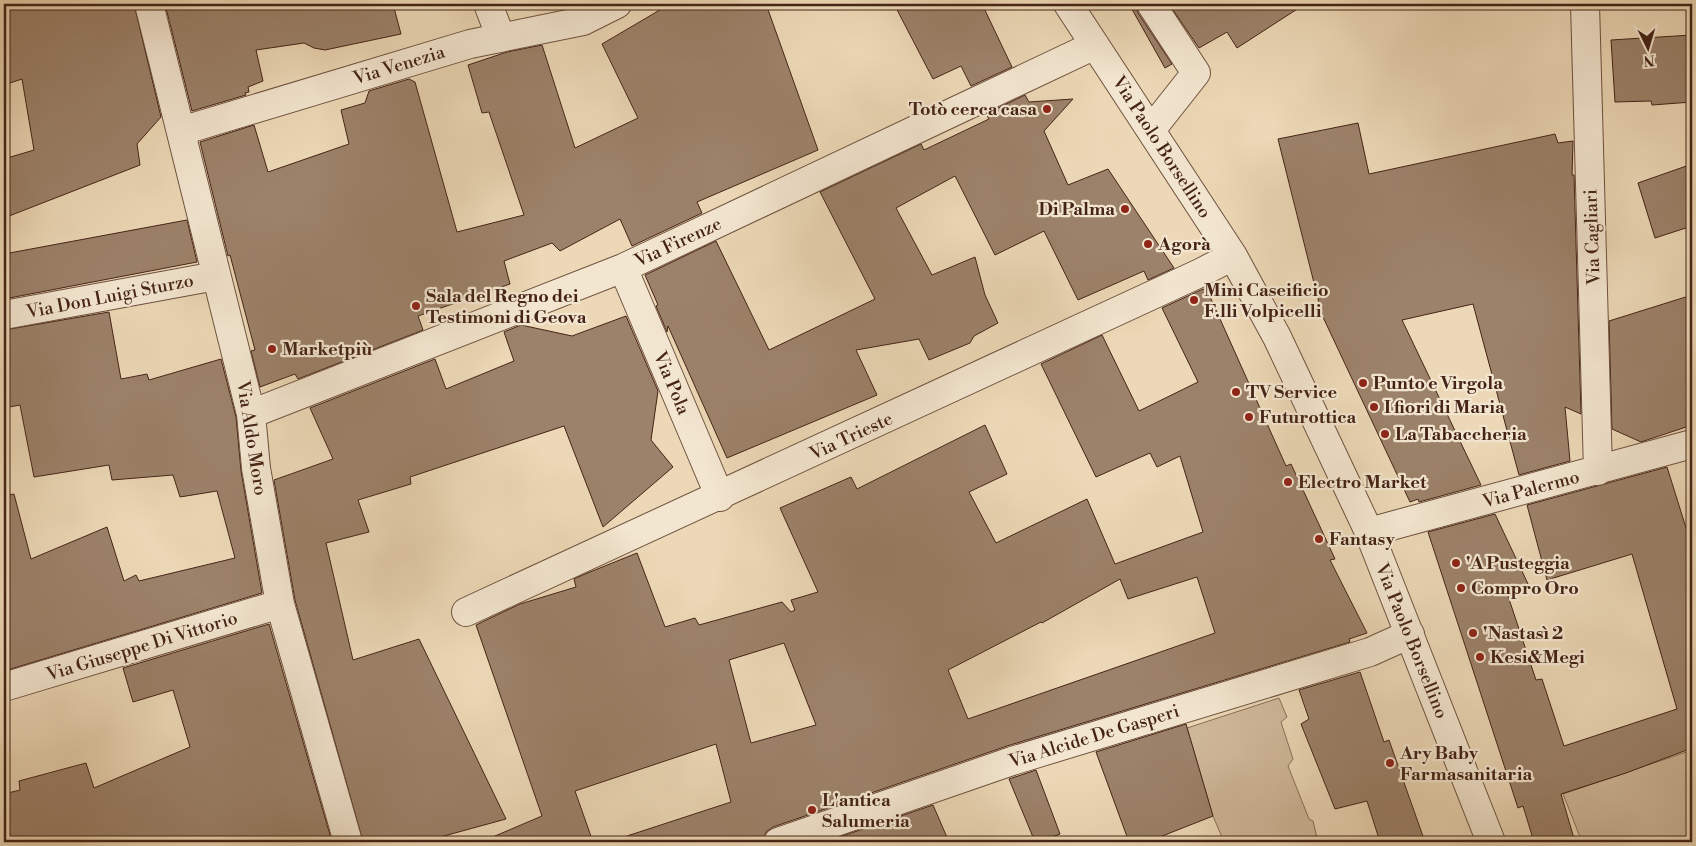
<svg xmlns="http://www.w3.org/2000/svg" width="1696" height="846" viewBox="0 0 1696 846" font-family="'Libre Bodoni',serif">
<rect width="100%" height="100%" fill="#ecd8b6"/>
<filter id="stains"><feTurbulence type="fractalNoise" baseFrequency=".004" numOctaves="4"/><feColorMatrix values="0 0 0 0 .2 0 0 0 0 .09 0 0 0 0 .02 0 0 0 .5 -.17"/></filter>
<radialGradient id="worn" r=".72"><stop offset=".6" stop-color="#630" stop-opacity="0"/><stop offset="1" stop-color="#630" stop-opacity=".3"/></radialGradient>
<path fill="#d0b99b" stroke="#8a6e59" d="M1279,698L1287,717L1281,722L1293,759L1288,766L1309,819L1313,821L1318,842H1224L1213,816L1187,728Z
M1692,750V842H1582L1563,794Z"/>
<path fill="#9c826a" stroke="#452417" fill-rule="evenodd" d="M4,4H134L161,117L137,144L140,165L4,218V159L34,150L22,79L10,83L4,55Z
M165,4H393L401,34L325,50L314,48L304,43L256,50L263,81L248,87L249,92L245,93L246,95L192,111Z
M670,4H766L818,150L697,202L702,213L632,246L620,219L560,251L552,243L504,261L510,284L418,316L423,330L298,379L295,374L260,387L251,351L255,350L230,255L228,256L200,142L254,125L268,172L349,144L341,110L365,103L369,91L409,79L415,82L457,232L524,215L489,112L482,113L468,65L507,52L542,45L575,148L638,118L602,44Z
M894,4H982L1012,67L971,86L961,66L933,79Z
M1129,4H1136L1138,13L1172,64L1165,68Z
M1169,4H1305L1237,48L1227,32L1199,48Z
M1692,35V102L1652,105L1651,101L1615,102L1611,40Z
M1025,95L1029,102L1073,99L1044,131L1068,185L1108,169L1174,268L1148,280L1144,271L1078,300L1044,231L995,255L955,176L896,208L932,275L975,257L985,295L998,323L974,336L970,343L929,360L919,339L856,350L877,395L727,458L668,326L667,332L656,306L658,305L645,275L716,241L769,350L875,299L820,192L921,144L924,150L989,119L986,114Z
M1358,123L1369,174L1555,134L1558,143L1573,141L1572,175H1574L1581,414L1565,407L1570,461L1519,475L1473,304L1402,320L1481,485L1419,502L1418,499L1410,502L1322,315L1278,139Z
M1692,164V226L1655,238L1638,183Z
M187,220L197,262L4,299V254Z
M1203,289L1207,290L1286,466L1291,464L1335,559L1330,560L1367,633L1349,639L1350,642L1007,746L773,827L766,832L763,842H628L627,836L731,802L716,744L575,791L593,842H481L542,816L476,625L520,604L576,587L574,579L585,574L637,553L665,627L695,618L699,625L782,602L791,612L795,610L791,600L818,592L780,508L851,477L857,489L985,425L1007,474L969,492L996,543L1087,499L1115,564L1203,532L1180,456L1157,467L1150,453L1096,477L1041,364L1102,335L1139,411L1198,382L1162,308ZM1197,577L1215,633L968,719L948,670L1041,622L1042,623L1120,579L1128,599ZM784,643L816,725L751,743L729,660Z
M1692,295V425L1641,442L1612,429L1609,321Z
M109,312L121,379L147,374L149,380L221,359L236,417L241,471L262,593L4,671V496L14,494L31,559L107,527L124,581L136,575L139,581L235,558L217,491L180,497L173,475L112,480L109,465L34,477L20,405L4,408V330Z
M626,316L658,391L651,440L673,467L603,527L564,426L410,477L411,484L358,500L369,532L326,543L353,660L419,639L506,819L422,842H363L295,600L274,480L333,459L310,408L435,359L446,389L514,361L504,332L521,325L572,336Z
M1667,467L1692,547V748L1626,773L1561,794L1575,842H1534L1523,806L1518,808L1428,532L1495,514L1529,586L1507,593L1536,680L1542,679L1564,746L1677,709L1632,554L1547,580L1527,505Z
M269,624L332,842H4V794L20,790L19,781L86,763L94,788L190,747L173,690L133,702L123,668Z
M1360,672L1384,742L1389,740L1425,842H1380L1367,801L1335,809L1301,724L1309,719L1299,690Z
M1186,724L1213,816L1147,842H1129L1096,752Z
M1036,770L1060,834L1038,842H1035L1009,779Z
M933,805L949,842H825Z"/>
<g fill="none" stroke-linecap="round" stroke-linejoin="round">
<defs>
<path id="minor" d="M149,4L251,414L256,468L280,604L348,842
M488,4L501,38
M1068,4L1233,256L1277,337L1369,532L1491,842
M1585,4L1598,471
M1151,130L1196,73L1151,4
M181,131L470,44L583,21L617,4
M623,268L720,497
M4,315L216,276
M251,414L623,268L1095,45
M1369,532L1692,444
M466,612L1200,273L1233,256
M4,687L280,604
M778,842L1012,761L1370,652L1410,634"/>
</defs>
<use href="#minor" stroke="#6f513f" stroke-width="30"/>
<use href="#minor" stroke="#f3e6d0" stroke-width="28"/>
</g>
<g fill="#8f2418" stroke="#f3e6d0" stroke-width="2">
<circle cx="1047" cy="109" r="5"/>
<circle cx="1125" cy="209" r="5"/>
<circle cx="1148" cy="244" r="5"/>
<circle cx="1194" cy="300" r="5"/>
<circle cx="416" cy="306" r="5"/>
<circle cx="272" cy="349" r="5"/>
<circle cx="1363" cy="383" r="5"/>
<circle cx="1236" cy="392" r="5"/>
<circle cx="1374" cy="407" r="5"/>
<circle cx="1249" cy="417" r="5"/>
<circle cx="1385" cy="434" r="5"/>
<circle cx="1288" cy="482" r="5"/>
<circle cx="1319" cy="539" r="5"/>
<circle cx="1456" cy="563" r="5"/>
<circle cx="1461" cy="588" r="5"/>
<circle cx="1473" cy="633" r="5"/>
<circle cx="1480" cy="657" r="5"/>
<circle cx="1390" cy="763" r="5"/>
<circle cx="812" cy="810" r="5"/>
</g>
<g text-anchor="middle" stroke-width="4.5" stroke-linejoin="round" paint-order="stroke">
<g font-size="18" fill="#452417" stroke="#f3e6d0">
<text transform="translate(399 65) rotate(-17)" y="6">Via Venezia</text>
<text transform="translate(1162 147) rotate(57)" y="6">Via Paolo Borsellino</text>
<text transform="translate(1592 237) rotate(-92)" y="6">Via Cagliari</text>
<text transform="translate(678 242) rotate(-25)" y="6">Via Firenze</text>
<text transform="translate(110 296) rotate(-11)" y="6">Via Don Luigi Sturzo</text>
<text transform="translate(672 383) rotate(67)" y="6">Via Pola</text>
<text transform="translate(851 436) rotate(-25)" y="6">Via Trieste</text>
<text transform="translate(252 438) rotate(81)" y="6">Via Aldo Moro</text>
<text transform="translate(1531 489) rotate(-15)" y="6">Via Palermo</text>
<text transform="translate(1412 641) rotate(68)" y="6">Via Paolo Borsellino</text>
<text transform="translate(142 646) rotate(-17)" y="6">Via Giuseppe Di Vittorio</text>
<text transform="translate(1094 736) rotate(-17)" y="6">Via Alcide De Gasperi</text>
</g>
<g font-size="18" font-weight="bold" fill="#452417" stroke="#f3e6d0" text-anchor="start">
<text x="1037" y="115" text-anchor="end">Totò cerca casa</text>
<text x="1115" y="215" text-anchor="end">Di Palma</text>
<text x="1158" y="250">Agorà</text>
<text x="1204" y="296">Mini Caseificio<tspan x="1204" dy="21">F.lli Volpicelli</tspan></text>
<text x="426" y="302">Sala del Regno dei<tspan x="426" dy="21">Testimoni di Geova</tspan></text>
<text x="282" y="355">Marketpiù</text>
<text x="1373" y="389">Punto e Virgola</text>
<text x="1246" y="398">TV Service</text>
<text x="1384" y="413">I fiori di Maria</text>
<text x="1259" y="423">Futurottica</text>
<text x="1395" y="440">La Tabaccheria</text>
<text x="1298" y="488">Electro Market</text>
<text x="1329" y="545">Fantasy</text>
<text x="1466" y="569">'A Pusteggia</text>
<text x="1471" y="594">Compro Oro</text>
<text x="1483" y="639">'Nastasì 2</text>
<text x="1490" y="663">Kesi&amp;Megi</text>
<text x="1400" y="759">Ary Baby<tspan x="1400" dy="21">Farmasanitaria</tspan></text>
<text x="822" y="806">L'antica<tspan x="822" dy="21">Salumeria</tspan></text>
</g>
</g>
<rect width="1696" height="846" fill="none" stroke="#ecd8b6" stroke-width="20"/>
<rect x="5" y="5" width="1686" height="836" fill="none" stroke="#452417" stroke-width="2.5"/>
<rect x="10" y="10" width="1676" height="826" fill="none" stroke="#452417"/>
<g transform="translate(1648 48) rotate(175)" stroke="#f3e6d0" stroke-width="4" paint-order="stroke">
<path d="M0-4L9 19L0 12L-9 19Z" fill="#452417"/>
<text y="-8" font-size="14" font-weight="bold" text-anchor="middle" fill="#452417">N</text>
</g>
<rect width="100%" height="100%" filter="url(#stains)"/>
<rect width="100%" height="100%" fill="url(#worn)"/>
</svg>
